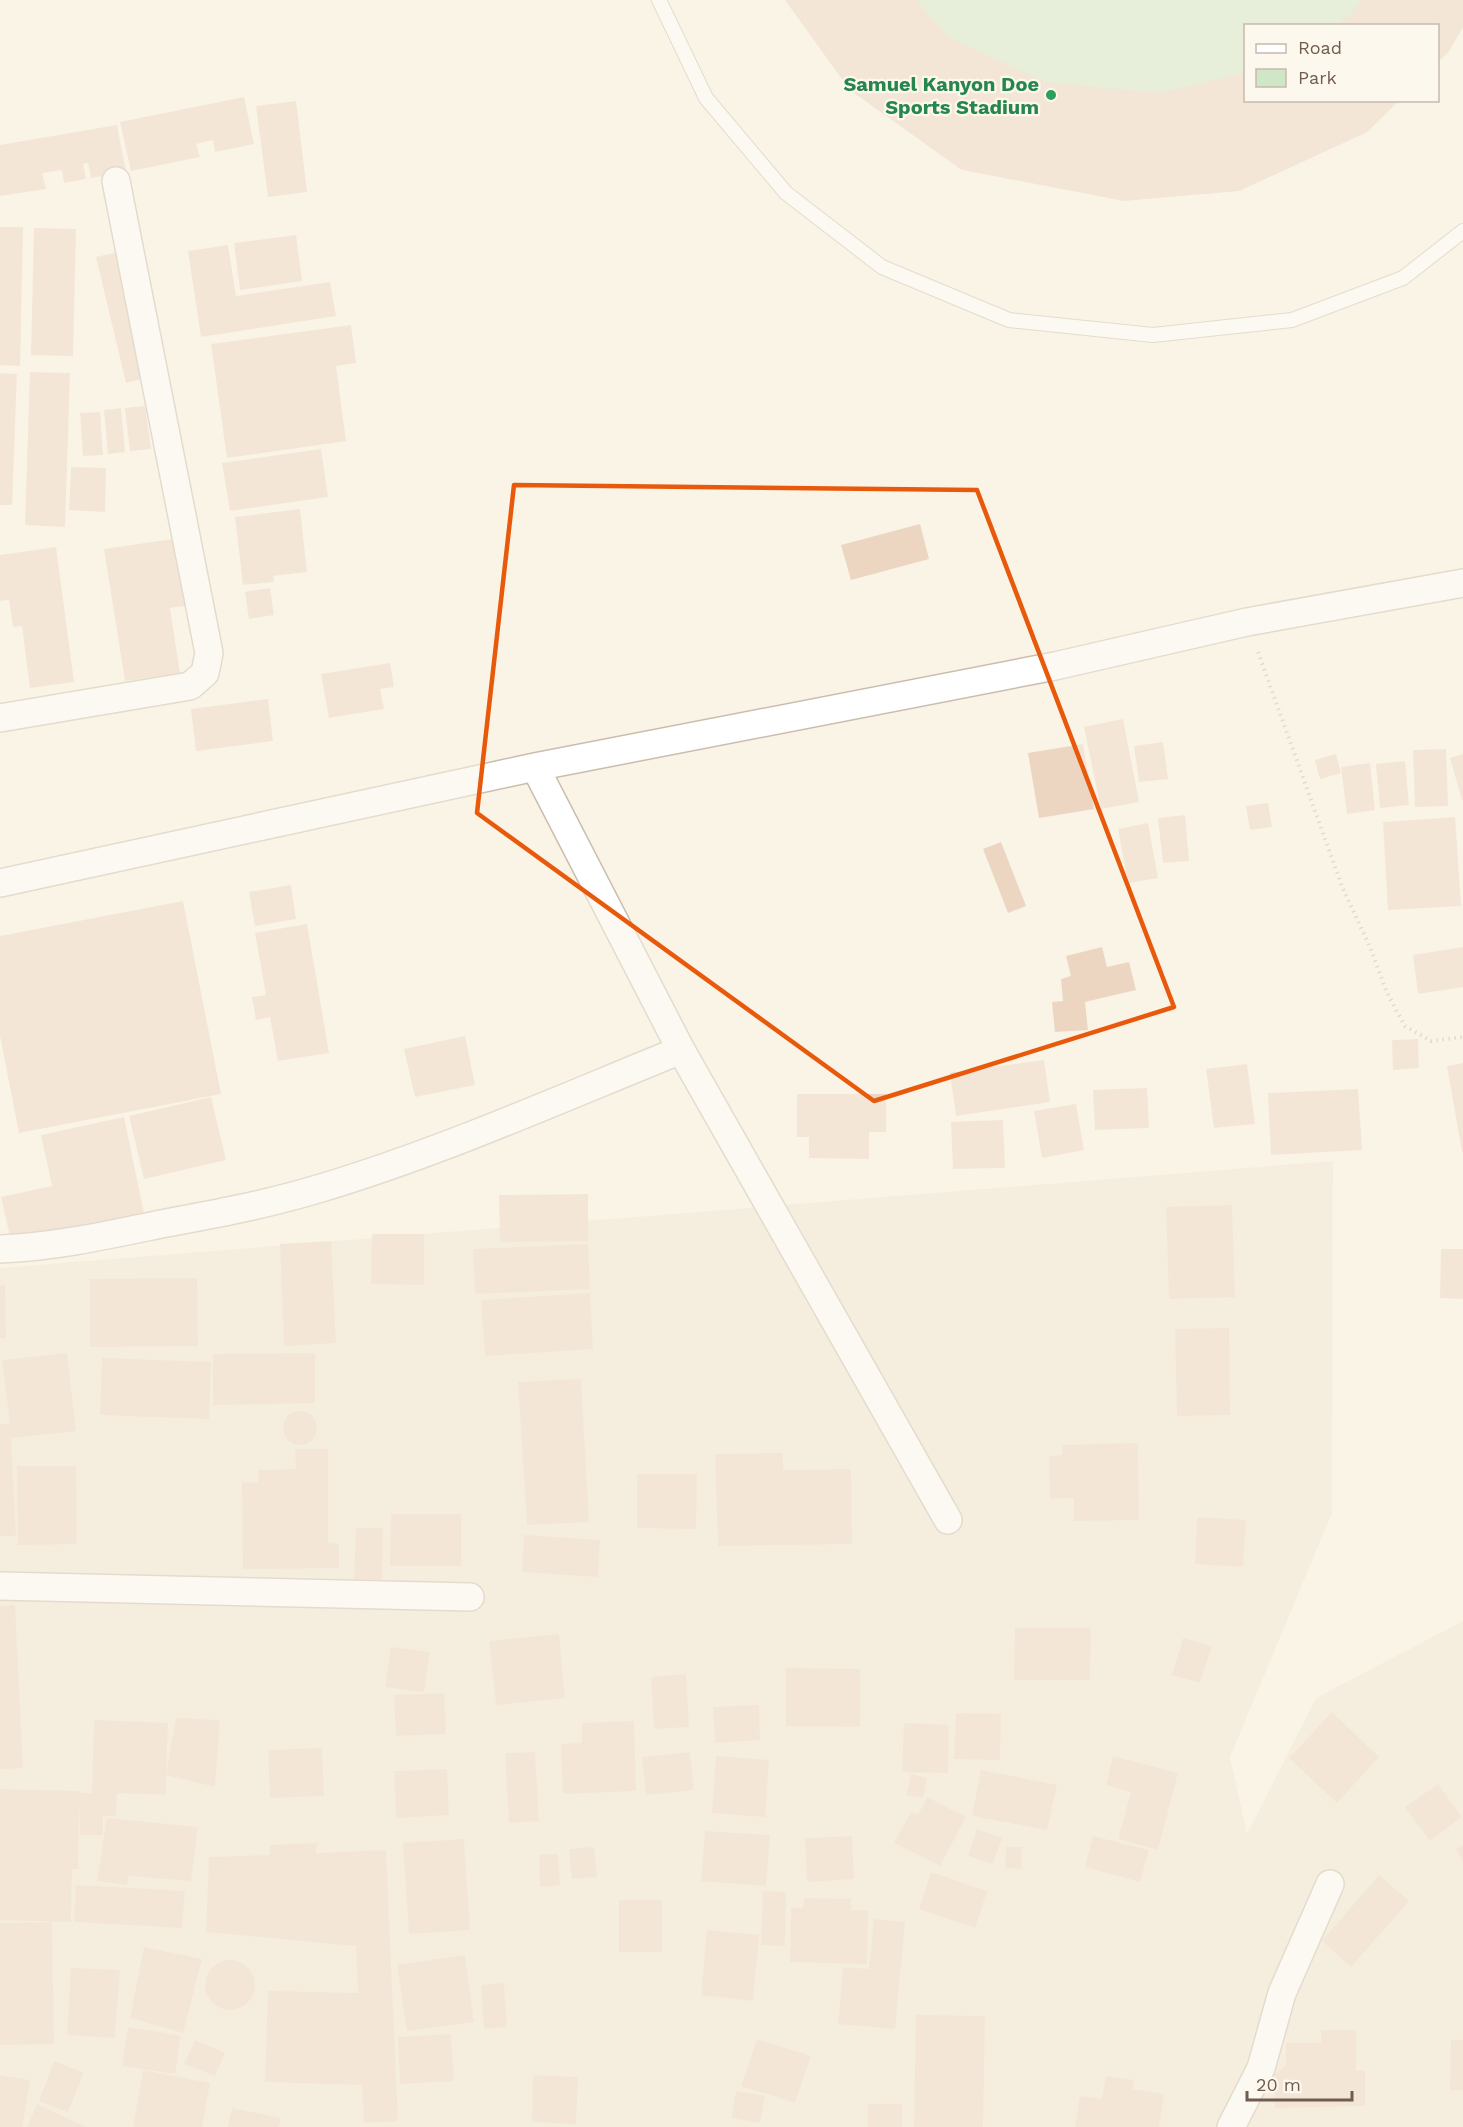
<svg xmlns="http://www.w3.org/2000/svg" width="1463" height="2127" viewBox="0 0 1463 2127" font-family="'Work Sans',sans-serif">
<rect width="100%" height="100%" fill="#faf4e7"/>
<path fill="#f0e6d6" d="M1333,1161L1332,1513L1230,1757L1247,1834L1316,1698L1463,1621V2127H0V1268Z"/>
<path fill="#d1e6c7" d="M785,0H1463V27L1449,51L1438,62V26H1246V100L1399,101L1367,132L1239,191L962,170L850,90Z"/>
<path fill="#ecd6c2" d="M785,0H916L948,37L1045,82L1159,93L1245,73V100H1399L1367,132L1239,191L1124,201L962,170L850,90Z
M1362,0H1463V27L1449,51L1438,62V26H1334L1350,15Z
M244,97L254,144L215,152L213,140L196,144L200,157L131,171L120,122Z
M296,101L307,192L268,197L256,106Z
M117,125L126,172L91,178L88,163L83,164L86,179L64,183L62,170L42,173L46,189L0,196V145Z
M0,227H23L20,366L0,365Z
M34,228L76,229L73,356L31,355Z
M296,235L302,281L240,290L234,243Z
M228,245L236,296L330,282L336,316L201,337L188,251Z
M131,249L161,374L126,383L96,257Z
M351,325L356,363L336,366L346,441L227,458L211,344Z
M30,372L70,373L65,527L25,525Z
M0,373L17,374L12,505H0Z
M145,406L151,449L130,451L125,408Z
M121,408L125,452L108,454L104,410Z
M100,412L103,455L83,456L80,413Z
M321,449L328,497L230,511L222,463Z
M71,467L106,468L105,512L69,510Z
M300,509L307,572L273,576L274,582L243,585L235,517Z
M920,524L929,559L851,580L841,545Z
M194,536L204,603L170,608L180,673L125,681L104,549Z
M56,547L74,682L30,688L22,626L13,627L9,600L0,601V555Z
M270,588L274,615L249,619L245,592Z
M390,663L394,687L380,689L384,709L329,718L321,674Z
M268,699L273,741L196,751L191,709Z
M1123,719L1139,802L1101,809L1084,727Z
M1163,742L1168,779L1139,782L1134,746Z
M1083,744L1094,809L1039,818L1028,753Z
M1446,749L1448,806L1415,807L1413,750Z
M1336,754L1341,773L1320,779L1315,760Z
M1463,754V800H1462L1450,758Z
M1405,761L1409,805L1380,808L1376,764Z
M1370,763L1375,810L1347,814L1341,767Z
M1268,803L1272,827L1250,830L1246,806Z
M1185,815L1189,861L1163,863L1158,818Z
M1455,817L1461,906L1388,910L1383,822Z
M1148,823L1158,878L1128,883L1118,829Z
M1001,842L1026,906L1008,913L983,849Z
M291,885L296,919L255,926L249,892Z
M183,901L221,1094L19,1133L0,1036V936Z
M307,924L329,1053L278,1061L270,1017L256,1020L252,997L266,995L255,933Z
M1102,947L1107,967L1129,962L1136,990L1085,1002L1088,1030L1055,1032L1052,1002L1063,1001L1061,979L1071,976L1066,956Z
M1463,947V987L1418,994L1413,955Z
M465,1036L475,1085L415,1097L404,1049Z
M1418,1039L1419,1068L1393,1070L1392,1040Z
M1044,1060L1050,1102L956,1116L950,1073Z
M1463,1063V1152H1462L1447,1066Z
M1247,1064L1255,1124L1214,1128L1206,1069Z
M1147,1088L1149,1128L1095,1130L1093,1090Z
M1358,1089L1362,1150L1271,1155L1268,1093Z
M797,1094H886V1132H869V1159L809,1158V1137H797Z
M211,1097L226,1160L144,1179L129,1116Z
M1076,1104L1084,1150L1042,1158L1034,1111Z
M124,1117L144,1213L11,1241L1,1197L52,1186L41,1135Z
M1003,1120L1005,1168L953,1169L951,1122Z
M588,1194V1241L500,1242L499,1195Z
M1232,1205L1235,1297L1169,1299L1166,1207Z
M372,1234H424V1285L371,1284Z
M331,1241L336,1343L284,1346L280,1244Z
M588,1244L590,1289L475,1294L473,1249Z
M1441,1249H1463V1299L1440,1298Z
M197,1278L198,1346L90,1347V1279Z
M0,1285H5L6,1338H0Z
M590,1293L593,1349L485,1356L481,1300Z
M1229,1328L1230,1415L1177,1416L1175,1329Z
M67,1353L76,1431L11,1438L16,1536H0V1424H10L2,1360Z
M315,1353V1403L213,1405V1354Z
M102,1358L211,1362L209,1419L100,1415Z
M581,1379L589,1522L527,1525L518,1382Z
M283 1428a17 17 0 1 1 34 0a17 17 0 1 1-34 0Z
M1138,1443L1139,1520L1074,1521V1498L1050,1499L1049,1456L1062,1455V1445Z
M295,1449H328V1543L339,1544V1568L243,1569L242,1482L259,1483L258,1470L296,1469Z
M783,1453V1470L851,1469L852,1544L718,1546L715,1454Z
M17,1466H76L77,1544L18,1545Z
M637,1474H697L696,1529L637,1528Z
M391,1514H461V1566H390Z
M1197,1517L1246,1520L1243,1567L1195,1564Z
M356,1528H383L382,1580L354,1579Z
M524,1535L600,1540L598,1577L522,1572Z
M15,1605L23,1768L0,1769V1606Z
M1015,1628H1091L1090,1680H1014Z
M559,1634L565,1698L496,1705L489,1641Z
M1183,1638L1212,1646L1200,1683L1172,1675Z
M391,1647L430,1652L424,1692L385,1687Z
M786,1668L860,1669V1727L786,1726Z
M686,1674L689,1727L654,1729L651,1677Z
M444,1693L446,1734L396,1736L394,1695Z
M759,1705L760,1740L715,1743L713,1707Z
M1332,1712L1379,1757L1337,1803L1289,1758Z
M956,1713L1001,1714L1000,1760L954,1759Z
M176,1718L220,1720L215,1787L166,1775V1795L117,1793L116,1816H103V1835H80L79,1801L78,1869H72L71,1922L0,1920V1789L80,1791L79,1793H92L94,1720L168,1723L166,1775Z
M634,1721L636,1791L563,1794L561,1744L582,1743V1723Z
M904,1723L949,1725L948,1773L902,1772Z
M322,1748L324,1796L270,1798L268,1750Z
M535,1752L539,1821L509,1823L505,1753Z
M690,1752L694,1790L646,1795L642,1757Z
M716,1756L769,1760L765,1817L712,1813Z
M1113,1756L1178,1773L1158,1850L1118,1839L1131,1792L1106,1785Z
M447,1769L449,1815L396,1818L394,1771Z
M981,1770L1057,1785L1047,1830L972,1816Z
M911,1774L927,1778L923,1798L906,1795Z
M1438,1784L1462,1817L1430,1841L1405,1807Z
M927,1797L966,1817L940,1866L894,1843L911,1812L918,1815Z
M107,1818L198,1827L191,1881L129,1876L127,1885L97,1881Z
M977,1829L1002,1838L993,1864L968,1856Z
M705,1831L770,1835L766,1886L701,1881Z
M852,1836L854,1879L807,1882L805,1838Z
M1093,1836L1149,1850L1140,1882L1085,1867Z
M464,1839L470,1930L409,1934L403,1843Z
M317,1843L316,1853L386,1850L398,2121L364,2123L362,2085L265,2082L268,1991L358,1993L356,1946L206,1932L209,1857L270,1855L269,1845Z
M1463,1845V1862L1456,1849Z
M594,1847L597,1877L572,1879L569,1849Z
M1006,1847H1022L1021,1869L1005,1868Z
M558,1854L560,1885L540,1887L539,1855Z
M931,1872L987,1891L975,1928L919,1909Z
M1379,1875L1409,1901L1351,1967L1322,1941Z
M76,1885L185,1891L182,1928L74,1922Z
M763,1891L786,1892L785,1946L761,1945Z
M804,1898L851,1899V1910L868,1911L867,1964L790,1962L791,1908H803Z
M619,1900H662V1952H619Z
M874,1919L905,1922L895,2029L838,2024L843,1967L869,1969Z
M52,1922L54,2044L0,2045V1923Z
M707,1930L759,1935L753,2001L701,1995Z
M144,1947L202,1959L183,2033L130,2018Z
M465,1955L474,2022L407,2031L397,1965Z
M205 1985a25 25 0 1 1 50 0a25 25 0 1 1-50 0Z
M71,1968L120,1970L115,2038L67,2035Z
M504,1983L507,2027L484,2029L481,1985Z
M916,2015L985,2016L983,2127H914Z
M128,2027L181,2036L175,2074L122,2066Z
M1321,2030H1356V2071H1365V2106L1275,2108L1274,2074L1286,2066V2043H1321Z
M451,2034L454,2081L400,2084L398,2037Z
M757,2039L811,2056L795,2103L741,2086Z
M195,2040L225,2053L215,2076L184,2064Z
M1451,2040H1463V2090H1450Z
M54,2061L84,2073L68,2112L39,2101Z
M143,2070L210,2083L202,2127H133Z
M0,2075L30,2080L22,2127H0Z
M533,2075L578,2077L576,2124L532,2122Z
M1106,2076L1134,2080L1133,2089L1164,2094L1159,2127H1075L1080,2096L1102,2099Z
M736,2091L765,2096L760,2123L731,2118Z
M37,2104L86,2127H27Z
M868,2104H902V2127H868Z
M232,2108L281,2118L279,2127H228Z"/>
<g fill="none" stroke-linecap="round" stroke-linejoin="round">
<defs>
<path id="lane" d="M659,0L706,98L786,193L882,267L1009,320L1153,335L1292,320L1403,278L1463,231"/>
<path id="street" d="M0,718L190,686L205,673L209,653L116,181
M535,767L681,1050L948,1520
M0,883L535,767L1055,666L1247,622L1463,583
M0,1249C54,1247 108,1235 161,1224C215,1214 269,1204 321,1188C444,1151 562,1098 681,1050
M0,1586L470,1597
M1231,2127L1261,2068L1282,1993L1330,1884"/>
</defs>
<use href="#lane" stroke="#cabdae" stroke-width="16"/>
<use href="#street" stroke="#cabdae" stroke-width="30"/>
<path stroke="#d1b9a5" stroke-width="4" stroke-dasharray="1.5 4.5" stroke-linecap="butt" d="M1258,652L1343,889L1370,947L1387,993L1405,1026L1431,1041L1463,1037"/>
<use href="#lane" stroke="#fff" stroke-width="14"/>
<use href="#street" stroke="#fff" stroke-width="27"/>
</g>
<path d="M0 0H1463V2127H0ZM514,485L977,490L1174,1007L874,1101L477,813Z" fill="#faf4e7" fill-opacity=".55" fill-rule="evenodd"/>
<path fill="none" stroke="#e8590c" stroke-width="4.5" stroke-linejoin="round" d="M514,485L977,490L1174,1007L874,1101L477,813Z"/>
<circle fill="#2e9e5b" stroke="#fdf8ed" stroke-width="2" cx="1051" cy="95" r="6"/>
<g text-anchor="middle" stroke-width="4.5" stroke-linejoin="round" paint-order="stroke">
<g font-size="20" font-weight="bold" fill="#27864d" stroke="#fdf8ed" text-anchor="end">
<text x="1039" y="91">Samuel Kanyon Doe<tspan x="1039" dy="23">Sports Stadium</tspan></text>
</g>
</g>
<rect x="1244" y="24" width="195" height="78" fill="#fdf8ed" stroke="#c5baad" stroke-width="1.5"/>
<rect x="1256" y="44" width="30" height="9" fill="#ffffff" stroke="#c5baad" stroke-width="1.5"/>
<text x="1298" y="54" font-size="18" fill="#705d4e">Road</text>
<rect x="1256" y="69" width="30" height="18" fill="#d1e6c7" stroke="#c5baad" stroke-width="1.5"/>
<text x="1298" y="84" font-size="18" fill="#705d4e">Park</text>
<path d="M1247 2091v9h105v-9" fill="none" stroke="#705d4e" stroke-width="3"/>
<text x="1256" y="2091" font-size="18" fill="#705d4e" stroke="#fdf8ed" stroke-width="4.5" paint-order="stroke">20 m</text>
</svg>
